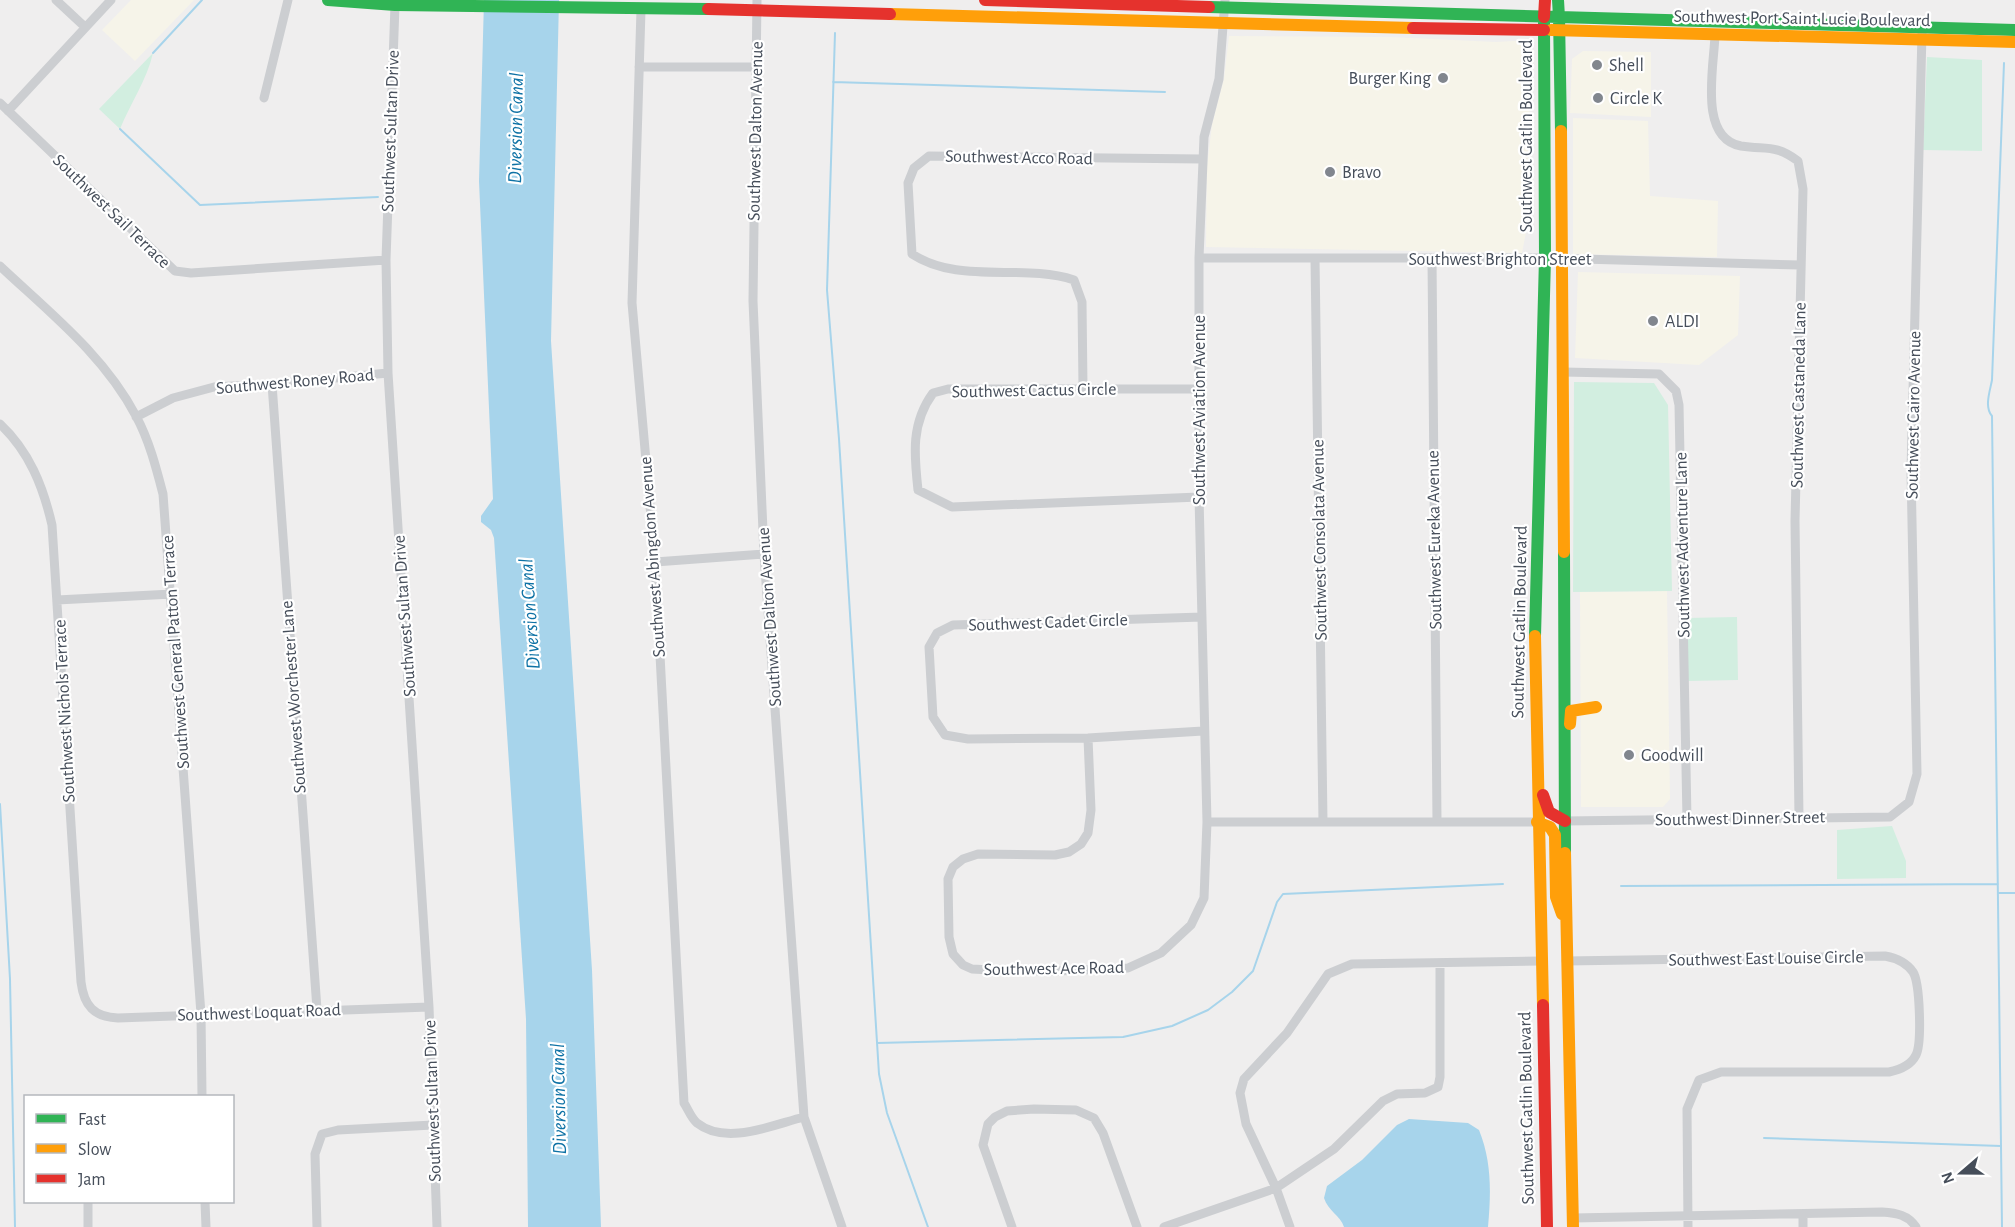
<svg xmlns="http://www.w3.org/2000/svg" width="2015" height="1227" viewBox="0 0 2015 1227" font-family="'Alegreya Sans',sans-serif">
<rect width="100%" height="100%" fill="#efeeee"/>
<path fill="#f6f4e9" d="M131,0H194L135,61L102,30Z
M1229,36L1391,37L1496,42L1531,40L1527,227L1522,253L1206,247L1207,166L1212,125L1224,79Z
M1583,51L1651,52V117L1570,113L1572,59Z
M1573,118L1648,121L1650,196L1718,201L1717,257L1573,254Z
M1578,272L1740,276L1738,335L1699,365L1575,358Z
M1667,591L1670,799L1663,807H1581L1580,592Z"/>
<path fill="#d2eee0" d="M153,53C147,80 130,104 120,129L99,109Z
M1927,57L1982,60V151L1923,150Z
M1574,382L1654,383L1668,405L1672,591L1573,592Z
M1737,617L1738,680L1688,681L1686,618Z
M1892,826L1906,861V878L1837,879V830Z"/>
<path fill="#a7d4eb" d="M484,0H559L551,341L592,970L601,1227H528L526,1019L494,538L491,530L481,522V516L493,499L479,181Z
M1409,1119L1468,1123L1479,1130C1492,1162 1491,1193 1488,1227H1344C1340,1215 1328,1211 1324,1198L1327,1186L1362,1160L1397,1125Z"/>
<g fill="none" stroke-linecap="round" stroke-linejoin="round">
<path stroke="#a7d4eb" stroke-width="2" d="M835,33L827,290L839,439L879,1074L887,1113L928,1227
M153,53L202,0
M833,82L1165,92
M120,129L200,205L378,197
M0,804L10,979L15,1227
M1621,886L1998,884
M1998,893H2015
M877,1043L1123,1037L1172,1026L1208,1010L1232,992L1253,971L1277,902L1283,894L1503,884
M1764,1138L2001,1146
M2002,1227L1992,416C1984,407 1990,391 1992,380L2004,63"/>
<path stroke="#ccced1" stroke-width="9" d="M56,0L85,27
M757,0L753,301L764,554L804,1117L842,1227
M395,5L386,260L388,373L429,1007L437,1227
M641,10L632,303L655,562L684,1103C688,1109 691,1118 697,1123C726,1146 772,1125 804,1117
M1715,35C1714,67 1698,138 1741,146C1767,150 1775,144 1798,161L1803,189L1795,521L1799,817
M639,67H756
M264,98L288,0
M0,103L175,271L191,273L386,260
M8,111L111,0
M1199,258H1545L1800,265
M1315,258L1323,822
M1432,258L1437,822
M0,266C49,312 104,355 136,416C149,440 156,467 163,494L201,1014L202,1096
M1563,372L1659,374L1676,391L1679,405L1687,819
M272,384L317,1009
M1083,388L1082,302L1074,280C1022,263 959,285 912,254L908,183L914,168L929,156L1202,159
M1199,389H948L933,393C911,423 914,454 918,490L952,507L1199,497
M136,417L173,398L214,387L272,384L388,373
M0,424C29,451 43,486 52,525L81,982C84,1006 94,1017 118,1018L429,1007
M655,562L764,554
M57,600L172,594
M1202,617L953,625L937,633L929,647L933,717L945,735L968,739L1088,738L1203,731
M1088,738L1091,810L1088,833L1081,844L1069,852L1055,855L978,854L963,859L953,867L948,879L949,937L953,954L963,965L972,969L991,970L1057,971L1128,968L1161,953L1191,925L1204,898L1207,822L1199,497V258L1204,137L1219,79L1225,0
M1565,821L1890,817L1909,802L1917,774L1911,471L1922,33
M1207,822H1537
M1566,961L1885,956C1896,958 1906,962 1913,972C1920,983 1922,1043 1916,1055C1911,1065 1899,1070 1889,1072H1721L1699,1080L1687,1109L1688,1227
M88,1202V1227
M205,1202L206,1227
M1803,1214V1227
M1573,1218L1882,1212C1897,1213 1908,1215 1916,1227
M317,1227L315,1154L322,1134L338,1130L433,1125
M1012,1227L983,1145L988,1124L995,1117L1007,1111L1034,1109L1076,1110L1094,1118L1103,1133L1137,1227
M1164,1227L1276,1188L1334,1149L1383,1101L1397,1094L1425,1093L1438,1087L1440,1077V963
M1290,1227L1276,1188L1246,1124L1240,1093L1244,1079L1287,1033L1328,974L1352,964L1540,961"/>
<path stroke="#30b455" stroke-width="12" d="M328,0L395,5L708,9
M1558,0L1559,17L2015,30
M1209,7L1559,17L1561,131
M1564,552L1565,853
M1535,636L1545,258L1544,22"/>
<path stroke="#ff9f0a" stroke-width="12" d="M890,14L1413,28
M1551,30L2015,42
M1561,131L1564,552
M1535,636L1543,1005
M1570,724L1571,711L1596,707
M1537,822L1550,827L1555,835L1556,897L1562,914
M1565,853L1573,1227"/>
<path stroke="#e5322d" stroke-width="12" d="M985,0L1209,7
M708,9L890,14
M1544,17L1545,0
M1413,28L1544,30
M1543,795L1549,812L1565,821
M1543,1005L1547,1227"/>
</g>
<g fill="#81868e" stroke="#fff" stroke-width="2">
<circle cx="1597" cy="65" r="6"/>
<circle cx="1443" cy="78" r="6"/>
<circle cx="1598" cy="98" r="6"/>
<circle cx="1330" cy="172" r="6"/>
<circle cx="1653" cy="321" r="6"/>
<circle cx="1629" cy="755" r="6"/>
</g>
<g text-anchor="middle" stroke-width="4.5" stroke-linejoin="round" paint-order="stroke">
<g font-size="18" fill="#464e5a" stroke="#fff">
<text transform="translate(1802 18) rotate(1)" y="6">Southwest Port Saint Lucie Boulevard</text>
<text transform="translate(390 131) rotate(-88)" y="6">Southwest Sultan Drive</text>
<text transform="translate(755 131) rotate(-89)" y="6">Southwest Dalton Avenue</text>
<text transform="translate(1526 136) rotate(-90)" y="6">Southwest Gatlin Boulevard</text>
<text transform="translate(1019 157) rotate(1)" y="6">Southwest Acco Road</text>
<text transform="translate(112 211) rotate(44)" y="6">Southwest Sail Terrace</text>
<text x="1500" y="265">Southwest Brighton Street</text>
<text transform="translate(295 381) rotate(-5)" y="6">Southwest Roney Road</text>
<text transform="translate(1034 390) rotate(-1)" y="6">Southwest Cactus Circle</text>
<text transform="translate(1798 395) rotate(-89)" y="6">Southwest Castaneda Lane</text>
<text transform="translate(1199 410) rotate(-90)" y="6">Southwest Aviation Avenue</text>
<text transform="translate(1913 415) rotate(-89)" y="6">Southwest Cairo Avenue</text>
<text transform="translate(1319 540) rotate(-91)" y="6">Southwest Consolata Avenue</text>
<text transform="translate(1434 540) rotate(-91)" y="6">Southwest Eureka Avenue</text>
<text transform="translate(1682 545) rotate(-91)" y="6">Southwest Adventure Lane</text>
<text transform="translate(652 557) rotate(-94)" y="6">Southwest Abingdon Avenue</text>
<text transform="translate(404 616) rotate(-94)" y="6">Southwest Sultan Drive</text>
<text transform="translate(769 617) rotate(-94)" y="6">Southwest Dalton Avenue</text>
<text transform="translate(1048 622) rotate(-2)" y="6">Southwest Cadet Circle</text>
<text transform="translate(1519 622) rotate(-89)" y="6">Southwest Gatlin Boulevard</text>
<text transform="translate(175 652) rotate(-94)" y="6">Southwest General Patton Terrace</text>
<text transform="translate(293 697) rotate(-94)" y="6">Southwest Worchester Lane</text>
<text transform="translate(64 711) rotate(-93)" y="6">Southwest Nichols Terrace</text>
<text transform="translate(1740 818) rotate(-1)" y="6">Southwest Dinner Street</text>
<text transform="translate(1766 958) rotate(-1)" y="6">Southwest East Louise Circle</text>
<text transform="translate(1054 968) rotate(-1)" y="6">Southwest Ace Road</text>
<text transform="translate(259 1012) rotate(-2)" y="6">Southwest Loquat Road</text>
<text transform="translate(432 1101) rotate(-92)" y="6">Southwest Sultan Drive</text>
<text transform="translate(1526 1108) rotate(-91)" y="6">Southwest Gatlin Boulevard</text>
</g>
<g font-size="18" fill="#464e5a" stroke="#fff" text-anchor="start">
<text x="1609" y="71">Shell</text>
<text x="1431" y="84" text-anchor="end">Burger King</text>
<text x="1610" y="104">Circle K</text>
<text x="1342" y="178">Bravo</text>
<text x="1665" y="327">ALDI</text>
<text x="1641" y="761">Goodwill</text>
</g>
<g font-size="20" font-style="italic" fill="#0e72a5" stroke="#fff">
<text transform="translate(515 128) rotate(-89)" y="7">Diversion Canal</text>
<text transform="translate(529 614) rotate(-94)" y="7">Diversion Canal</text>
<text transform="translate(558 1099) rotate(-91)" y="7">Diversion Canal</text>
</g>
</g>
<rect x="24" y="1095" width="210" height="108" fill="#ffffff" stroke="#b5b8bd" stroke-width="1.5"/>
<rect x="36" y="1114" width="30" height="9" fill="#30b455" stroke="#b5b8bd" stroke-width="1.5"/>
<text x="78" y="1125" font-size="18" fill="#464e5a">Fast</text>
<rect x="36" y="1144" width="30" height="9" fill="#ff9f0a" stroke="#b5b8bd" stroke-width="1.5"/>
<text x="78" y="1155" font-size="18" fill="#464e5a">Slow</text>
<rect x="36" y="1174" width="30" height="9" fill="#e5322d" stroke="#b5b8bd" stroke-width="1.5"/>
<text x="78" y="1185" font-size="18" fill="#464e5a">Jam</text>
<g transform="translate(1961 1173) rotate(250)" stroke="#ffffff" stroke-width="4.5" paint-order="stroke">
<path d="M0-4.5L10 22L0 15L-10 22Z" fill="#464e5a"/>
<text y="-9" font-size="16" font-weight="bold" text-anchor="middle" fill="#464e5a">N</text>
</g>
</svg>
